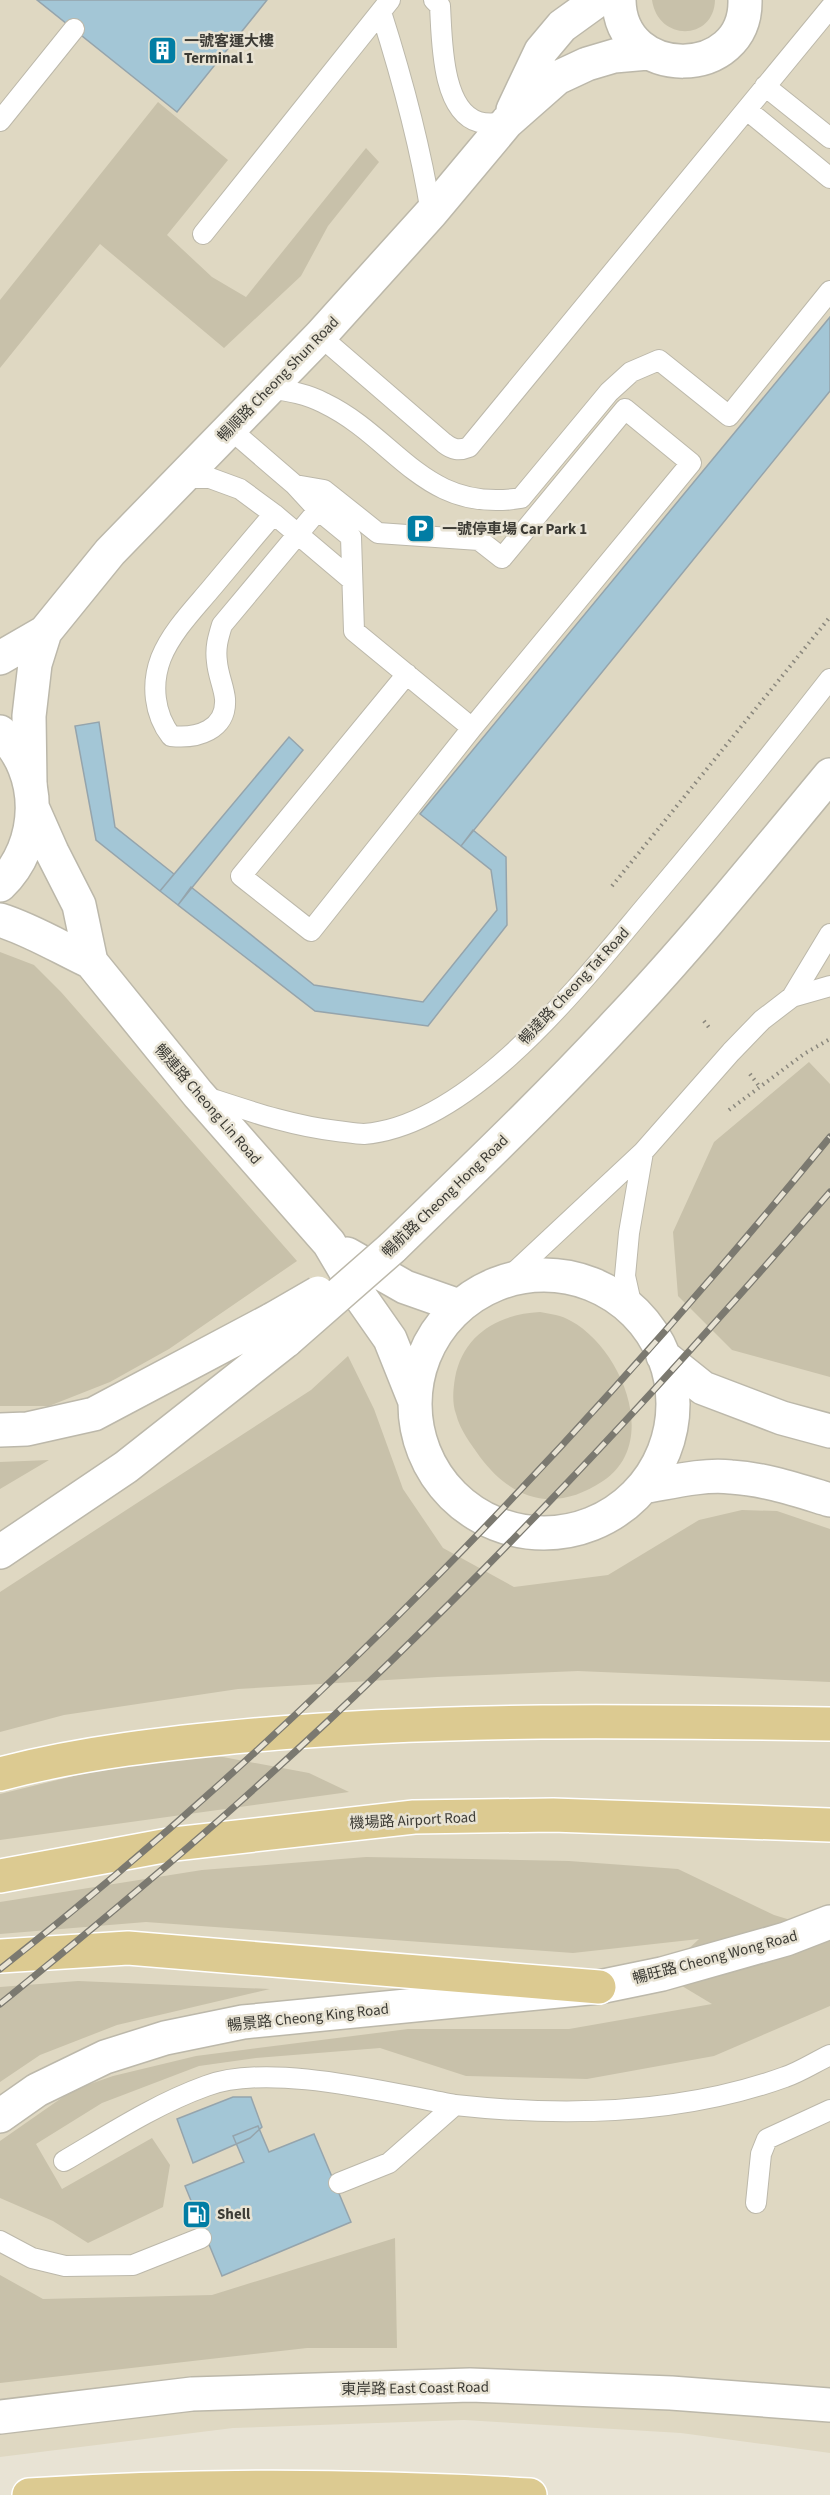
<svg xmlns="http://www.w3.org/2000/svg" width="830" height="2495" viewBox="0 0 830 2495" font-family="'Source Sans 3','Noto Sans TC',sans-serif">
<rect width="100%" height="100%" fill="#e8e3d4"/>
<path fill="#dfd8c2" d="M0,0H830V2453L681,2433L464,2420L233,2428L0,2457Z"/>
<path fill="#c8c1aa" d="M652,0H715C714,41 658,42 652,0Z
M158,102L228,160L167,235L212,277L246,297L366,148L379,162L328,226L301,276L224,348L100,244L0,368V300Z
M0,952L34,965L61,992L297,1261L169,1349L110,1382L49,1406H0Z
M809,1062L830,1084V1377L732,1350L678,1296L673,1232L714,1142Z
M540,1312C551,1314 561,1315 571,1321C621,1348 661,1443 603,1481C555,1513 513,1501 480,1457C471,1444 460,1430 456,1414C452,1403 453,1390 455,1378C463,1334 499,1314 540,1312Z
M348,1356L374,1409L403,1489L443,1548L514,1587L608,1575L699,1520L742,1510L777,1511L830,1529V1682L578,1671L437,1677L238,1689L64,1715L0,1732V1592L311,1390Z
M49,1460L0,1489V1462Z
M207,1754L309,1773L349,1792L0,1840V1794L86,1773Z
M366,1857L569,1861L678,1869L774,1915L830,1932V2006L714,2056L587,2079L466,2076L380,2048L256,2058L199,2066L102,2103L36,2144L62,2189L152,2138L170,2165L163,2207L88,2243L53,2221L0,2198V2141L73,2090L113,2076L196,2056L408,2029H569L712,2004L662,1974L699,1939L573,1953L146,1922L0,1934V1902L202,1870Z
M78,1981L270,1989L117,2025L40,2055L0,2082V1987Z
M395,2238L397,2348H307L0,2383V2275L43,2299L212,2295Z"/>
<path fill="#a3c6d6" stroke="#95a4ac" stroke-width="1.5" d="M37,0H267L177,112Z
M830,317V391L461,846L420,814Z
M99,722L115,827L174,874L160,891L96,840L75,726Z
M289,737L303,750L178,905L160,891Z
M473,830L506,857L507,925L428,1026L315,1011L178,905L191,887L314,985L423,1002L497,910L491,870L461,846Z
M233,2097H251L262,2127L250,2138L193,2163L177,2119Z
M258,2126L269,2152L314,2134L351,2222L222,2276L185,2186L244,2162L233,2136Z"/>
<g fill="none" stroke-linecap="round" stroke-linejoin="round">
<defs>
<path id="service" d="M434,0L440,6C442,38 441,111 479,122C489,125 498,123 507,122
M381,12C402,78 420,144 431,213
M765,86L830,138
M747,110L830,178
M0,121L74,29
M203,234L390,0
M320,336L444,443C453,450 459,451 469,447L830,8
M270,388C289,391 307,394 324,403C397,438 424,514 521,498L609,392L631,372L659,360L729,416L830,291
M230,429L295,485L318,510L351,537L354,631L472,728
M183,478H210L240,489L274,514L352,580
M295,485L324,490L378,533L479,540L502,558L625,409L691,463L472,728L311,931L241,876L407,674
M274,514C252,539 231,565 209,591C192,611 171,633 161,658C151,684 154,714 171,736C197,739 227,730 225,699C224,687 218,675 217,662C215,648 218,638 222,625L318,510
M792,997L830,986
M206,1097C249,1111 292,1126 337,1131C346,1132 356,1134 364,1134C475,1125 588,974 656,894C715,824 773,752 830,679
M506,1280L643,1152L731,1052L762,1020L792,997L830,934
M633,1312L625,1276L629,1233L643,1152
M64,2161C110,2134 156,2104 206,2086C269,2062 388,2093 455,2105
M339,2183L389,2163L455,2105C565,2117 680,2115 785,2077C800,2072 815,2062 830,2055
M756,2203L761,2154L767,2139L830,2110
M0,2241L32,2258L65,2266L133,2265L201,2238"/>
<path id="minor" d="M619,0C620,82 747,81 745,0
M513,110L541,51L562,26L598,0
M0,658L45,632
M30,783L29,716L35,664L45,632L110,552L320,336L431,213L507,122L557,78L587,64L614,56L648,53"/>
<path id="tertiary" d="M0,732C44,772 42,845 0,885
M33,809L52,852L79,905L91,962L198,1094L329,1243L362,1299L390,1339L414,1399
M0,920C32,930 61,948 91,962
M392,1248C468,1174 545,1101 617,1023C692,944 761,858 830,775
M347,1254L405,1287L459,1306
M415 1404a129 129 0 1 1 258 0a129 129 0 1 1-258 0Z
M663,1356L703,1388L782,1418L830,1431
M0,1430L27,1429L94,1414L273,1319
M643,1487C672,1482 702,1474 731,1477C765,1479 797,1490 830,1500
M0,1552L126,1467L287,1340
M0,2116L37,2090L105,2057L165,2038L243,2022L599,1987L662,1974L786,1939L830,1922
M0,2417L192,2394L470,2385L671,2393L830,2405"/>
<path id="primary" d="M0,1774C83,1752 169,1743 255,1735C446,1718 638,1721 830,1724
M0,1876L174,1844L414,1817L553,1815L830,1825
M0,1956L128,1948L599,1987
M29,2495C196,2484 363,2485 530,2495"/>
</defs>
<use href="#service" stroke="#bcb8aa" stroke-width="22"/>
<use href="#minor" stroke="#bcb8aa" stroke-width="36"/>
<use href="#tertiary" stroke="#bcb8aa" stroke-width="36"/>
<use href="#primary" stroke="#fff" stroke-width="36"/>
<path stroke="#8a877d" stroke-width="4" stroke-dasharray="1.5 4.5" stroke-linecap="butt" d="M612,886L830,617
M704,1021L711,1030
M750,1074L759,1086
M729,1110L804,1054L830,1039"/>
<use href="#service" stroke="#fff" stroke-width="20"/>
<use href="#minor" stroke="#fff" stroke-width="33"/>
<use href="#tertiary" stroke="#fff" stroke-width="33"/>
<use href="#primary" stroke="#dcca91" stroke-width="33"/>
<defs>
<path id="rail" d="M0,1969C309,1727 581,1440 830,1137
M0,2004C86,1934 172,1863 254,1789C460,1604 649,1401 830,1192"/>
</defs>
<use href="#rail" stroke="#7b7970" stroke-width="7"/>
<use href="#rail" stroke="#e8e3d4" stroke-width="4.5" stroke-dasharray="14" stroke-linecap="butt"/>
<defs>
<path id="tertiary-bridge" d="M273,1319L318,1293
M287,1340L392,1248"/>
</defs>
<use href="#tertiary-bridge" stroke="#bcb8aa" stroke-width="36" stroke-linecap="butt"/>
<use href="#tertiary-bridge" stroke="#fff" stroke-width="33"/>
</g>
<defs>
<symbol id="building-square" viewBox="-11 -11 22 22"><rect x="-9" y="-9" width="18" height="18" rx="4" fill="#017da4" stroke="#e8e3d4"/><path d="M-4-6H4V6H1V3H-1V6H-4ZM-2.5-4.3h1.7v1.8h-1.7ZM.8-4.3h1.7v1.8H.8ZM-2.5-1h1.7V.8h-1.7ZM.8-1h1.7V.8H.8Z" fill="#fff"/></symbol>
<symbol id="parking-square" viewBox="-11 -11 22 22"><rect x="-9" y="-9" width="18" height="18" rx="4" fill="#017da4" stroke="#e8e3d4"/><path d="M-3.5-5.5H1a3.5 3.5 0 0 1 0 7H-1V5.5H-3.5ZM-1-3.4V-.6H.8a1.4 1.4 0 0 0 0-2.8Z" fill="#fff"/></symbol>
<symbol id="fuel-square" viewBox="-11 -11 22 22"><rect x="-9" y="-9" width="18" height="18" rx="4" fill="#017da4" stroke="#e8e3d4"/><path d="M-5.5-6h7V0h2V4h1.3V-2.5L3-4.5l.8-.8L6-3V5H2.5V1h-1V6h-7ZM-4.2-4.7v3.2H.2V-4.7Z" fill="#fff"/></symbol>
</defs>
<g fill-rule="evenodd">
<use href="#building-square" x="146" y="34" width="33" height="33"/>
<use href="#parking-square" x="404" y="512" width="33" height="33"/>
<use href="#fuel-square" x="180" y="2198" width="33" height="33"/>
</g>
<g text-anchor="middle" stroke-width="5" stroke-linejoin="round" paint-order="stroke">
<g font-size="15" font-weight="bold" fill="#3c3b35" stroke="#e8e3d4" text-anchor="start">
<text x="184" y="46">一號客運大樓<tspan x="184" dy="17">Terminal 1</tspan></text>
<text x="442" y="534">一號停車場 Car Park 1</text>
<text x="217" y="2219">Shell</text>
</g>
<g font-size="15" fill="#3c3b35" stroke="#e8e3d4">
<text transform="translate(278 379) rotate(-46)" y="5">暢順路 Cheong Shun Road</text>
<text transform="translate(574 986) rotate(-47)" y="5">暢達路 Cheong Tat Road</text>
<text transform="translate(208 1104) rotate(49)" y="5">暢連路 Cheong Lin Road</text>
<text transform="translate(445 1196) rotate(-44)" y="5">暢航路 Cheong Hong Road</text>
<text transform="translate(413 1820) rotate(-3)" y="5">機場路 Airport Road</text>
<text transform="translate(715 1957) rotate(-15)" y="5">暢旺路 Cheong Wong Road</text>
<text transform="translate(308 2017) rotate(-6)" y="5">暢景路 Cheong King Road</text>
<text transform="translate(415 2388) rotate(-1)" y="5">東岸路 East Coast Road</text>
</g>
</g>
</svg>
